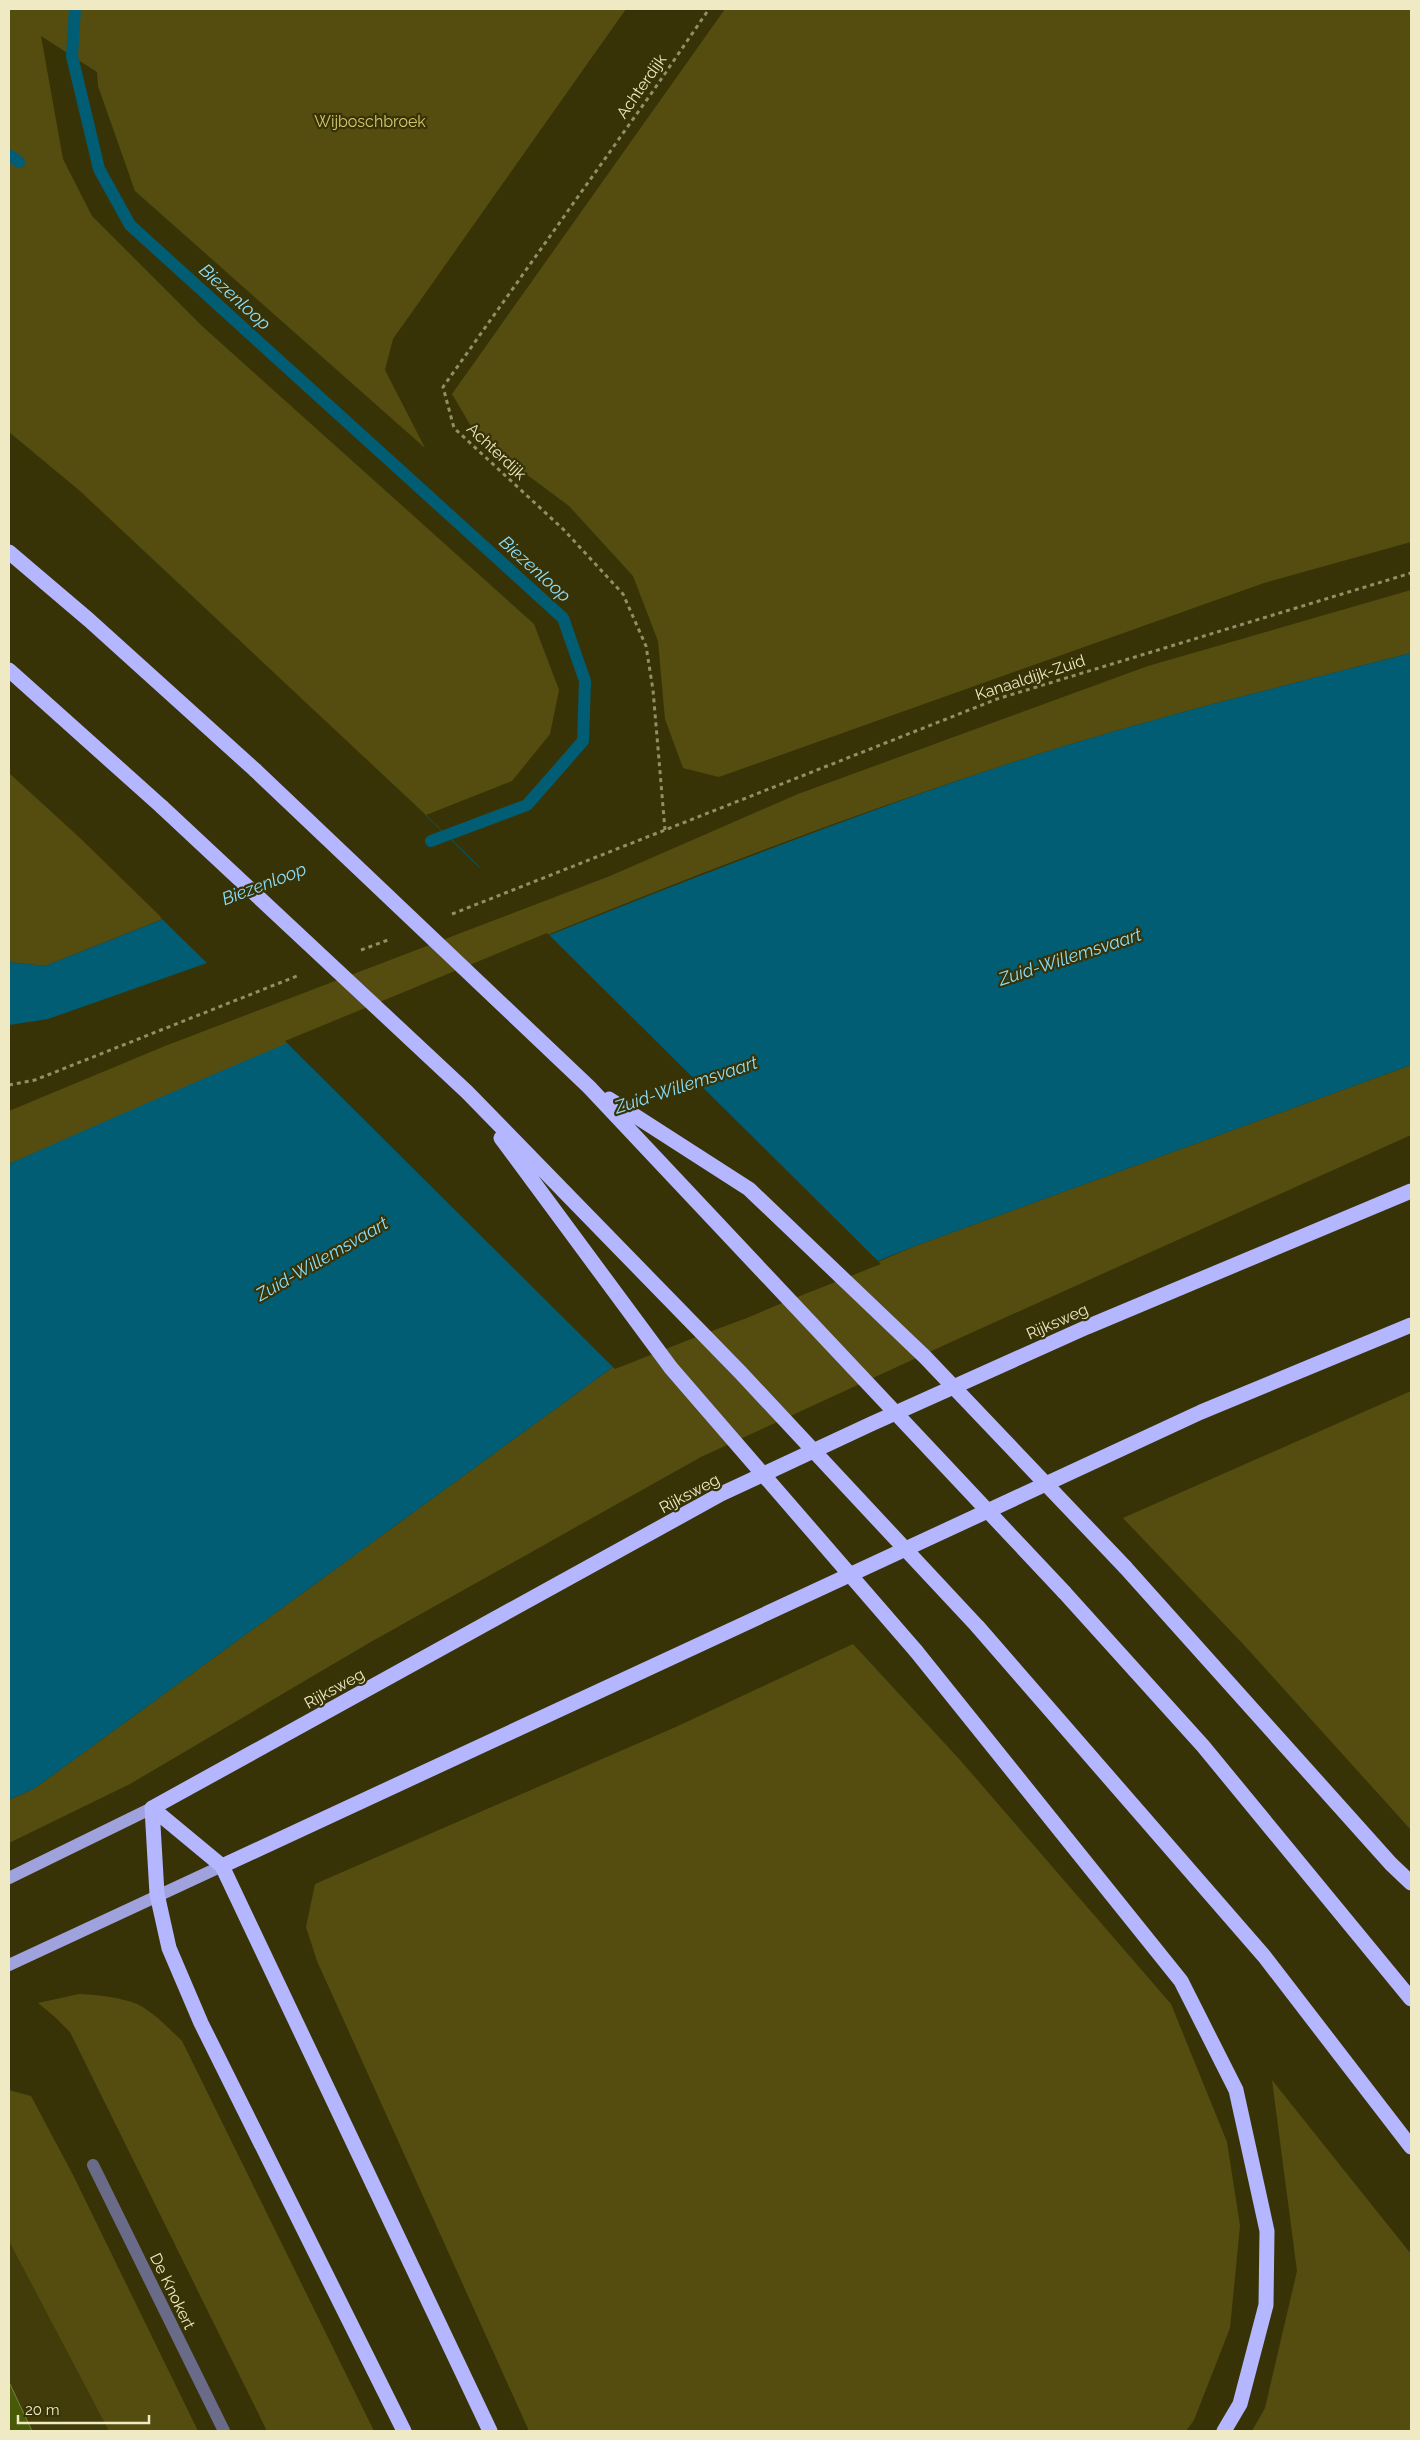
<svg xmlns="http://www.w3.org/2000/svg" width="1420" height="2440" viewBox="0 0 1420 2440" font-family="Raleway,sans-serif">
<rect width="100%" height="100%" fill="#383307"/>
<path fill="#423c0a" d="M9,2185L130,2431H9Z"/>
<path fill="#554d0f" d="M9,9H626L393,339L385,370L425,448L135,191L98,86L97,72L41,36L63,159L92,216L202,326L534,624L559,690L550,734L512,781L426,815L80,491L9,432Z
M725,9H1411V542L1264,583L719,777L683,768L665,719L658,641L633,576L569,506L478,438L452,394Z
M1411,590V653C1288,685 1163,715 1042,753C688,865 349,1019 9,1164V1111L165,1046L610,876L798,794L1148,666Z
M9,773L81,839L163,919L45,966L9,962Z
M1411,1065V1135L962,1337L701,1457L369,1643L130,1784L9,1843V1800L35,1788L613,1367L747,1318L915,1246Z
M1411,1391V1830L1244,1645L1123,1518Z
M853,1644L960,1760L1171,2004L1227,2142L1240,2226L1230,2328L1194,2420L1186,2431H529L317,1961L306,1927L315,1884L678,1726Z
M79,1994C98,1995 119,1997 137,2004C154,2012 168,2028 182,2041L374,2431H267L70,2032L55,2017L38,2003Z
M1272,2080L1411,2254V2431H1252L1265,2408L1297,2271Z
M9,2090L31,2096L73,2175L198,2431H109L9,2241Z"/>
<path fill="#005d74" d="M1411,653V1065L915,1246L613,1367L35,1788L9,1800V1164C222,1069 436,979 653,894C782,844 910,795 1042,753C1163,715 1288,685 1411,653Z
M426,815L480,867L48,1019L9,1025V962L45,966Z"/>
<path fill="#383307" d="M423,813L481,869L209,965L160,917Z
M547,933L881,1264L615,1369L285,1041Z"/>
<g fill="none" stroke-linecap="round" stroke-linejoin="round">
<path stroke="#005d74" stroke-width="12" d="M75,9L72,56L99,169L130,225L563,618L585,681L583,741L527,805L431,841
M9,155L19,162"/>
</g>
<path fill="#485908" stroke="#72853d" d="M9,2382L32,2431H9Z"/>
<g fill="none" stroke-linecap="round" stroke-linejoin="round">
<path stroke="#938e65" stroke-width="3" stroke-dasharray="4 4" stroke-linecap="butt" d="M665,830L653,690L646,646L623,594L564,530L454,428L443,387L653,91L709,9
M452,914L997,699L1411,573
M361,950L388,940
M9,1085L35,1080L297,976"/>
<path stroke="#696b88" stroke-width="12" d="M93,2165L224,2431"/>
<path stroke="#9fa2dd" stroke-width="12" d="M9,1878L152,1808
M9,1965L222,1866"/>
<path stroke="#b4b7ff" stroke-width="15" d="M9,552L89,620L255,770
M9,670L162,807
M1125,1567L1391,1864L1411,1883
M1064,1592L1203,1746L1411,1999
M978,1627L1264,1956L1411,2147
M916,1651L1181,1981L1236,2090L1267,2231L1266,2305L1240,2404L1224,2431
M152,1808L721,1494L871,1424L1087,1327L1411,1191
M152,1808L222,1866L490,2431
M152,1808L157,1894L169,1948L201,2023L404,2431
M222,1866L1201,1412L1411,1325"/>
<path stroke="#b4b7ff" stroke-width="15" d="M255,770L589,1087L1064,1592
M162,807L467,1092L740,1372L978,1627
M609,1099L749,1189L925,1357L1125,1567
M501,1138L671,1368L916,1651"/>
</g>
<g text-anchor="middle" stroke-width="4.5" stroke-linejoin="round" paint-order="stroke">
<g font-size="16" fill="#efeac4" stroke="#383307">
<text transform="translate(641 86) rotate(-55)" y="6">Achterdijk</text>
<text transform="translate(497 451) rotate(43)" y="6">Achterdijk</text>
<text transform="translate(1030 677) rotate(-18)" y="6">Kanaaldijk-Zuid</text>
<text transform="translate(1057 1321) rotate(-24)" y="6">Rijksweg</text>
<text transform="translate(689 1493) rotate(-28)" y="6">Rijksweg</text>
<text transform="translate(334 1688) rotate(-29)" y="6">Rijksweg</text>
<text transform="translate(173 2291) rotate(64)" y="6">De Knokert</text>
</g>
<g font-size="16" fill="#d3c76e" stroke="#383307">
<text x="370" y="127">Wijboschbroek</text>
</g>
<g font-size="18" font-style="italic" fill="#8cdffb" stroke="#383307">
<text transform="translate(235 297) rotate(42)" y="6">Biezenloop</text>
<text transform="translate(535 569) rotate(42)" y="6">Biezenloop</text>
<text transform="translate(264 884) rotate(-21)" y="6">Biezenloop</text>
<text transform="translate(1070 957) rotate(-18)" y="6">Zuid-Willemsvaart</text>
<text transform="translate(686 1085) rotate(-18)" y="6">Zuid-Willemsvaart</text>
<text transform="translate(322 1259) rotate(-30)" y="6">Zuid-Willemsvaart</text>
</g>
</g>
<rect width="1420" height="2440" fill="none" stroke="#efeac4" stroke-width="20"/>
<path d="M18 2415v8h131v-8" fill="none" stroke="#efeac4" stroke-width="2.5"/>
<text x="25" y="2415" font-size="15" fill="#efeac4" stroke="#383307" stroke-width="4" paint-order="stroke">20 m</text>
</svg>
